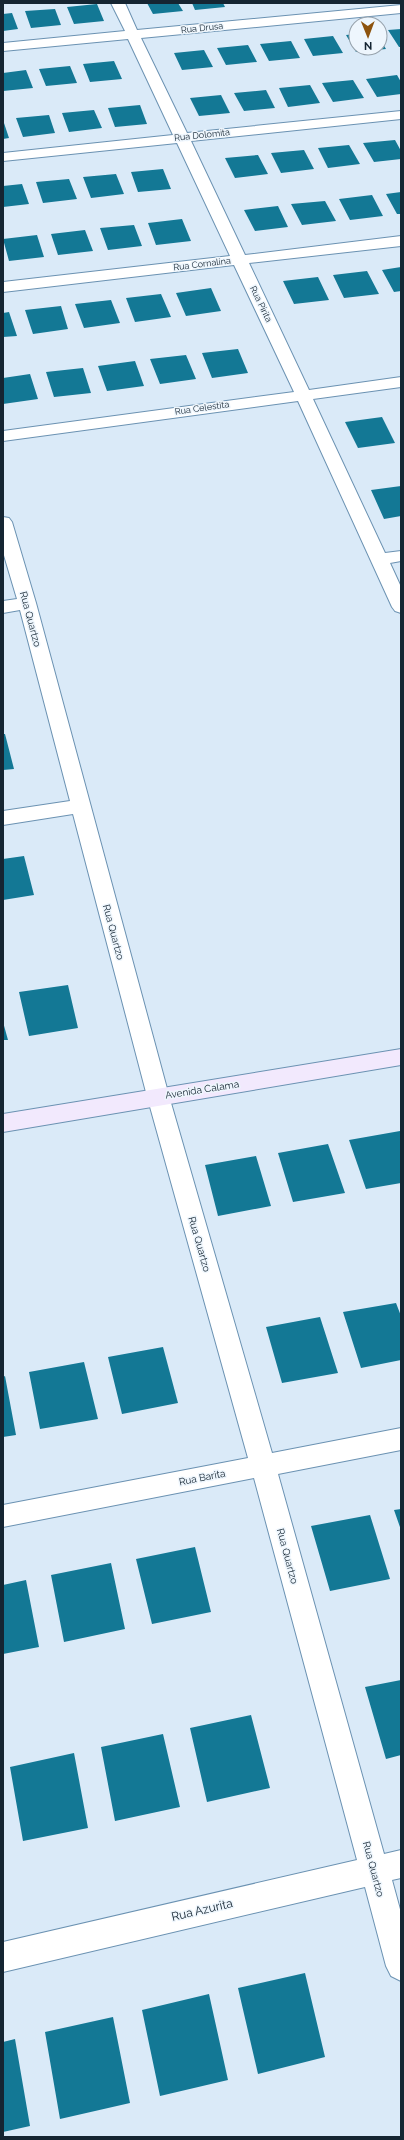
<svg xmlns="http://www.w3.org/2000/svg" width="404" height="2140" viewBox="0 0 404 2140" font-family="Raleway,sans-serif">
<rect width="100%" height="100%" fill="#daeaf8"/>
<path fill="#137895" d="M147,3H178L183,11L153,14Z
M192,3H223L225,7L195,10Z
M97,4L104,21L74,24L67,7Z
M55,9L61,25L31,28L25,11Z
M12,13L18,29L3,31V14Z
M401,29V47H399L388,30Z
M356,34V48H380V39L386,49L356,52L346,35Z
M333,36L343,53L313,56L304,39Z
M291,41L300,58L269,61L260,44Z
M248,45L257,62L226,65L217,48Z
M204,50L213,67L182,70L174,53Z
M114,61L122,79L90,82L83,64Z
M70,66L77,83L46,86L39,69Z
M26,70L33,88L3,91V73Z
M397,75L401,82V94L377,97L366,79Z
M353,80L364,98L333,102L322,83Z
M310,85L320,103L288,107L279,88Z
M266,90L275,108L244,111L234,93Z
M221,95L230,113L199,116L190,98Z
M140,105L147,124L115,127L108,108Z
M94,110L102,128L69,132L62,113Z
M49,115L55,133L23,137L16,118Z
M3,120L9,138L3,139Z
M395,140L401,151V159L374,162L363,143Z
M349,145L360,164L328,168L318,148Z
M304,150L314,169L281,173L271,153Z
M258,155L268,174L235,178L225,158Z
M163,169L171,189L138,192L131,172Z
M116,174L124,194L91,198L83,177Z
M69,179L77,199L43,203L36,182Z
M22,184L29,204L3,207V186Z
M401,192V214H397L386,194Z
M372,195L383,216L350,220L339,199Z
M325,201L336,221L302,225L291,204Z
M278,206L288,227L255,231L244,210Z
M182,219L191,241L156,245L148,223Z
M134,225L142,246L108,250L100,228Z
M85,230L93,251L58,255L51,234Z
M37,235L44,257L9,261L3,239Z
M401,267V291L394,292L382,270Z
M367,271L379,294L344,298L333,275Z
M318,277L329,300L294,304L283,281Z
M211,288L221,311L186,316L176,293Z
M161,294L171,317L135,322L126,298Z
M111,300L120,323L84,328L75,304Z
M61,306L68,329L33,334L25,310Z
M9,312L17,336L3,337V313Z
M238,349L248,373L212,378L202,353Z
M186,355L196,379L160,384L150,359Z
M135,361L144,386L107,391L98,366Z
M83,368L91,393L54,397L46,372Z
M30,374L38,399L3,404V378Z
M382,417L395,443L358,448L345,422Z
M401,486V516L384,519L371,490Z
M3,734H5L14,769L3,770Z
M24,856L34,895L3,900V859Z
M68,985L78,1028L29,1036L19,992Z
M3,1022L8,1040H3Z
M400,1131L401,1183L366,1189L349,1140Z
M328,1144L345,1193L293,1202L278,1153Z
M256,1156L271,1206L218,1216L205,1165Z
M396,1303L401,1316V1360L361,1368L343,1312Z
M320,1317L338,1373L282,1383L266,1327Z
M163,1347L178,1403L122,1414L108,1357Z
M84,1362L98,1419L40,1429L29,1372Z
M5,1376L16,1435L3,1437V1377Z
M401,1509V1530L394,1510Z
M370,1515L390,1579L330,1591L311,1526Z
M195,1547L211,1612L152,1624L136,1559Z
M111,1563L125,1629L64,1642L51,1575Z
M26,1580L39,1647L3,1654V1585Z
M401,1680V1755L386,1759L365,1687Z
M251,1715L270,1788L207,1802L190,1728Z
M163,1734L180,1807L115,1821L101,1747Z
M74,1753L88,1828L23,1841L10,1767Z
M305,1973L325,2057L258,2074L238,1988Z
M209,1994L228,2080L160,2096L142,2010Z
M113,2017L130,2103L60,2119L45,2032Z
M15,2039L30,2126L3,2132V2042Z"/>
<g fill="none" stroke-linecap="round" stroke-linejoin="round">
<defs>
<path id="street" d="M111,3H125L137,30L401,5V13L141,38L187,133L401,111V119L191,141L245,255L401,236V246L249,263L309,390L401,377V387L313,399L385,553L401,551V561L390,563L401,587V613L395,611L392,607L298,401L3,441V431L294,392L234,265L3,292V282L230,256L177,143L3,161V153L173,135L128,39L3,51V43L125,31Z
M3,517L9,518L12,522L36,603L169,1096L272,1453L401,1428V1450L278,1474L384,1854L401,1850V1878L392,1880L401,1913V1981L391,1976L386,1966L365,1887L3,1972V1942L357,1860L254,1478L3,1527V1505L248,1458L147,1096L73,814L3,825V811L70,801L20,610L3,613V601L17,599L3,552Z"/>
<path id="secondary" d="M401,1049V1065L3,1132V1114Z"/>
</defs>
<use href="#street" stroke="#6b92b2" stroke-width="2"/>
<use href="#secondary" stroke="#6b92b2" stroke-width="2"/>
<use href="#street" fill="#fff" fill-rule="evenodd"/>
<use href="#secondary" fill="#f2e9fd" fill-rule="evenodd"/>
</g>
<g text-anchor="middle" stroke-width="3" stroke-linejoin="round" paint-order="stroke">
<g font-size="9" fill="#152532" stroke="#eef6fd">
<text transform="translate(202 28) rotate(-6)" y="3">Rua Drusa</text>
<text transform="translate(202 135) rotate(-6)" y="3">Rua Dolomita</text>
<text transform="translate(202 264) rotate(-7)" y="3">Rua Cornalina</text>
<text transform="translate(261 304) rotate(64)" y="3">Rua Pirita</text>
<text transform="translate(202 408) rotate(-8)" y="3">Rua Celestita</text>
</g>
<g font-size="10" fill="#152532" stroke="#eef6fd">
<text transform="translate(31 619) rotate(75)" y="4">Rua Quartzo</text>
<text transform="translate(114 932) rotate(75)" y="4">Rua Quartzo</text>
<text transform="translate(202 1089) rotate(-9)" y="4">Avenida Calama</text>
<text transform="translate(200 1244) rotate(74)" y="4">Rua Quartzo</text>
<text transform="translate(202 1477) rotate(-11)" y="4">Rua Barita</text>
<text transform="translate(288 1556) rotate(75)" y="4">Rua Quartzo</text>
<text transform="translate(374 1869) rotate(75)" y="4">Rua Quartzo</text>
</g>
<g font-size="12" fill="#152532" stroke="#eef6fd">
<text transform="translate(202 1910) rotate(-13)" y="4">Rua Azurita</text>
</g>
</g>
<rect width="404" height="2140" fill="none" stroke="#152532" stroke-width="8"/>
<g transform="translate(368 36) rotate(179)"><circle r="19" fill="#eef6fd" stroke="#97a2ac"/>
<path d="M0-3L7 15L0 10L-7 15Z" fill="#8d530d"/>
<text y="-6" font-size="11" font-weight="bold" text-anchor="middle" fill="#152532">N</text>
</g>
</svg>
